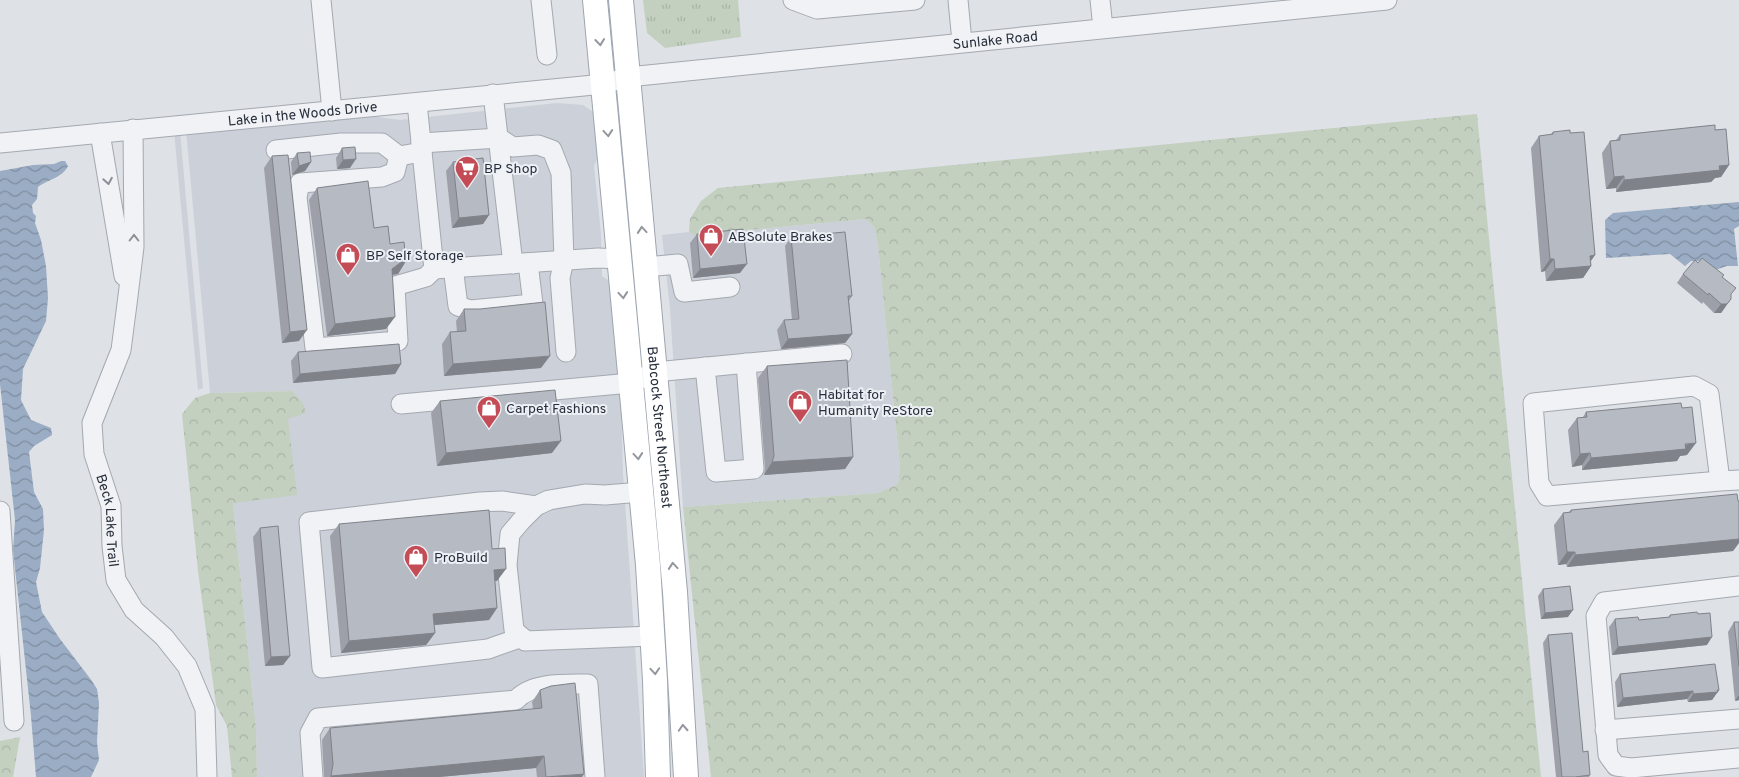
<svg xmlns="http://www.w3.org/2000/svg" width="1739" height="777" viewBox="0 0 1739 777" font-family="Overpass,sans-serif">
<defs>
<pattern id="grass-tufts" width="24" height="20" patternUnits="userSpaceOnUse" patternTransform="scale(1.25)"><rect width="24" height="20" fill="#c3d0c0"/><path d="M3 7l-1-3M5 7V3M7 7l1-3M15 17l-1-3M17 17v-4M19 17l1-3" fill="none" stroke="#a8b3a6"/></pattern>
<pattern id="forest-crowns" width="20" height="18" patternUnits="userSpaceOnUse" patternTransform="scale(1.25)"><rect width="20" height="18" fill="#c3d0c0"/><path d="M2 6a3 3 0 1 1 6 0M12 15a3 3 0 1 1 6 0" fill="none" stroke="#a8b3a6"/></pattern>
<pattern id="water-waves" width="16" height="10" patternUnits="userSpaceOnUse" patternTransform="scale(1.25)"><rect width="16" height="10" fill="#9badc4"/><path d="M0 5q4-4 8 0t8 0" fill="none" stroke="#7e8da0"/></pattern>
</defs>
<rect width="100%" height="100%" fill="#dee1e6"/>
<path fill="#ccd0d8" d="M575,79L577,97L557,96L180,131L203,388L198,390L173,120Z
M557,103L583,105L596,114L598,157L594,166L601,234L602,276L611,282L620,361L623,473L644,777H257L256,729L233,503L288,418L306,413L292,391L210,393L186,130L371,116L400,120Z
M866,219L874,227L878,246L900,467L898,485L878,493L683,507L670,309L662,235L689,232L694,235Z"/>
<path fill="url(#grass-tufts)" d="M643,0H738L741,37L665,48L647,33Z"/>
<path fill="url(#forest-crowns)" d="M1477,114L1541,777H711L683,507L878,493L898,484L900,467L878,246L874,227L866,219L694,235L689,232L690,219L701,201L718,188Z
M292,391L303,403L306,413L288,419L297,495L233,503L256,729L257,777H232L227,726L216,705L198,571L182,414L195,398L210,393Z
M20,737L13,777H0V741Z"/>
<path fill="url(#water-waves)" d="M61,161H65L68,166C62,178 49,179 38,187L37,199L32,205L33,213L36,216L35,223L41,240L46,266L48,298L46,321L23,369L21,400L31,420L51,428L52,435L34,446L29,452L34,492L43,509L44,530L40,568L36,582L42,612L60,639L92,681L97,689L99,703L97,742L99,760L91,777H36L31,716L13,550L15,520L0,384V171L33,165L54,164Z
M1739,202V226L1734,229L1738,266H1727L1712,271L1700,261H1691L1685,266L1670,254L1606,258L1605,220L1613,213Z"/>
<g fill="none" stroke-linecap="round" stroke-linejoin="round">
<defs>
<g id="minor">
<path d="M321,0L332,111"/>
<path d="M541,0L547,55"/>
<path d="M793,0L817,9L915,0"/>
<path d="M958,0L962,42"/>
<path d="M1100,0L1103,28"/>
<path d="M493,94L513,264"/>
<path d="M417,103L434,269L598,258L620,259"/>
<path id="s1" d="M133,129L134,247L127,304L121,350L92,423L94,454L111,506L112,546L116,580L134,610L164,637L187,666L205,709L207,777"/>
<path d="M100,133L124,276"/>
<path id="s2" d="M0,143L604,84L628,77L1387,0"/>
<path d="M421,143L499,138L513,147L538,145L552,150L561,173L564,260L560,278L566,352"/>
<path d="M276,150L341,143H382L399,156"/>
<path d="M422,152L399,156L395,172L382,177L300,183L297,197L315,348L398,341L395,286L426,277L434,269"/>
<path d="M453,267L458,306L470,310L533,304L528,263"/>
<path d="M646,267L678,264L684,292L730,287"/>
<path d="M705,367L716,472L754,469L746,363"/>
<path d="M401,404L631,383L655,372L842,354"/>
<path d="M1720,481L1709,394L1694,386L1533,403L1539,483L1547,496L1720,481L1739,480"/>
<path d="M641,492L605,495L585,494L549,500L536,506L521,521L510,534L507,565L514,630L525,641L652,636"/>
<path d="M0,511L14,721"/>
<path d="M1739,586L1604,602L1596,616L1608,755L1616,766L1631,768L1739,758"/>
<path d="M522,637L488,649L322,668L309,522L480,502L502,501L536,506"/>
<path d="M1605,730L1739,719"/>
<path d="M313,777L310,733L318,718L516,700C532,682 565,684 588,684L595,777"/>
</g>
<g id="major">
<path d="M595,0L648,565L655,680L658,777"/>
<path id="s3" d="M621,0L675,592L686,777"/>
</g>
</defs>
<use href="#minor" stroke="#a4a8b0" stroke-width="21"/>
<use href="#major" stroke="#9ea5b1" stroke-width="26"/>
<use href="#minor" stroke="#f0f2f5" stroke-width="19"/>
<use href="#major" stroke="#fff" stroke-width="24"/>
</g>
<path fill="#9da0a8" d="M1715,130L1729,165L1721,177L1715,178L1711,182L1616,192V188L1606,189L1602,153L1610,141L1616,140L1620,135Z
M1553,132L1595,255L1591,261V266L1583,278L1546,281L1545,271L1541,272L1531,148L1539,136L1550,135Z
M342,148L350,168L337,169L336,158Z
M297,153L311,162L305,171L292,175L291,162Z
M272,156L299,341L282,343L264,168Z
M453,162L489,215L483,224L452,228L446,171Z
M317,188L374,228L406,261L398,274L392,275L386,329L327,336L309,200Z
M697,234L740,273L693,278L690,243Z
M791,237L852,296L849,301L852,334L845,343L781,349L777,330L784,320H792L785,246Z
M1698,263L1722,277L1731,295L1724,309L1721,313H1714L1703,302L1702,304L1677,283L1683,274Z
M464,309H480L541,368L444,376L442,344L450,332H457L456,321Z
M298,352L401,364L395,374L293,383L291,361Z
M767,366L853,457L845,469L764,475L765,468L758,378Z
M440,401L552,453L437,466L431,413Z
M1586,412L1687,455L1680,456L1677,461L1582,470V465L1572,467L1568,430L1577,418L1583,417Z
M1571,510L1738,544L1733,551L1567,567L1566,564L1558,565L1554,525L1563,513L1569,512Z
M339,524L492,549L497,581H495L497,608L489,620L434,625L435,633L426,645L341,653L330,536Z
M260,528L290,656L283,665L265,666L253,537Z
M1543,589L1568,617L1541,619L1538,596Z
M1698,614L1707,645L1612,655L1609,627L1615,619L1639,620L1669,617L1670,615Z
M1734,622H1739V700L1735,701L1728,632Z
M1548,635L1590,775L1589,777H1556L1543,643Z
M1620,674L1719,690L1712,700L1688,702L1687,699L1617,707L1615,682Z
M540,690L582,777H537L536,768L439,777H324L322,740L330,728L533,709L532,702Z"/>
<path fill="#7f8288" d="M356,159L350,168L337,169L343,160Z
M311,162L305,171L292,175L299,166Z
M1729,165L1721,177L1715,178L1711,182L1616,192L1624,180Z
M1624,176L1616,188L1606,189L1614,177Z
M489,215L483,224L452,228L459,218Z
M1595,255L1587,266H1591L1583,278L1546,281L1555,269L1590,256Z
M1550,259H1554L1545,271L1541,272Z
M406,261L398,274L391,275L392,269L400,263Z
M747,264L740,273L693,278L700,269Z
M1731,299L1721,313H1714L1721,304Z
M395,317L386,329L327,336L335,324Z
M307,330L299,341L282,343L290,332Z
M852,334L845,343L781,349L788,339Z
M550,356L541,368L444,376L453,364Z
M401,364L395,374L293,383L300,374Z
M561,441L552,453L437,466L446,453Z
M1696,443L1687,455L1680,456L1677,461L1582,470L1591,458Z
M1590,453L1582,465L1572,467L1580,454Z
M853,457L845,469L764,475L772,462Z
M1739,535V543L1733,551L1567,567L1575,555Z
M1567,552H1575L1566,564L1558,565Z
M506,569L497,581L486,582L494,570Z
M497,608L489,620L424,626L433,614Z
M1573,610L1568,617L1541,619L1545,613Z
M435,633L426,645L341,653L349,641Z
M1712,637L1707,645L1612,655L1618,647Z
M290,656L283,665L265,666L271,657Z
M1719,690L1712,700L1688,702L1693,694Z
M1693,691L1687,699L1617,707L1623,698Z
M1739,695V700L1735,701Z
M544,756L536,768L439,777H330L331,776Z
M584,774L582,777H553Z"/>
<path fill="#b6bac3" stroke="#7f8288" d="M1715,125V130L1726,129L1729,165L1719,166L1720,170L1624,180V176L1614,177L1610,141L1620,140V135Z
M1570,130V133L1584,132L1595,255L1590,256L1591,266L1555,269L1554,259H1550L1539,136L1553,134V132Z
M355,147L356,159L343,160L342,148Z
M310,152L311,162L299,166L297,153Z
M288,155L307,330L290,332L272,156Z
M483,158L489,215L459,218L453,162Z
M368,181L374,228L388,226L390,244L404,242L406,261L400,263L392,269L395,317L335,324L317,188Z
M743,229L747,264L700,269L697,234Z
M845,232L852,296H848L852,334L788,339L784,320L799,319L791,237Z
M1702,258L1724,275L1722,277L1736,288L1731,294V299L1727,304H1721L1709,293L1708,295L1683,274L1695,260L1698,263Z
M545,302L550,356L453,364L450,332L466,331L464,309H480Z
M399,344L401,364L300,374L298,352Z
M847,360L853,457L772,462L774,456L767,366Z
M555,390L561,441L446,453L440,401Z
M1681,403L1682,408L1692,407L1696,443L1685,444L1686,449L1591,458L1590,453L1580,454L1577,418L1587,417L1586,412Z
M1737,494L1738,501H1739V539L1575,555V552H1567L1563,513L1571,512V510Z
M489,510L492,549L505,548L506,569L494,570L497,608L433,614L435,633L349,641L339,524Z
M278,526L290,656L271,657L260,528Z
M1570,586L1573,610L1545,613L1543,589Z
M1697,612L1698,614L1710,613L1712,637L1618,647L1615,619L1638,617L1639,620L1670,617V615Z
M1734,622H1739V666Z
M1572,633L1583,752L1588,751L1590,775L1575,777H1562L1548,635Z
M1715,664L1719,690H1717L1718,692L1693,694V691L1623,698L1620,674Z
M575,683L584,774L546,777L544,756L331,776L333,764L330,728L542,708L540,690L551,686Z"/>
<defs><path id="oneway-chevron" d="M-2-3.5L2.5 0L-2 3.5" fill="none" stroke-width="1.6" stroke-linecap="round" stroke-linejoin="round" transform="scale(1.25)"/></defs>
<g stroke="#94979e">
<use href="#oneway-chevron" transform="translate(600 42) rotate(84)"/>
<use href="#oneway-chevron" transform="translate(608 133) rotate(85)"/>
<use href="#oneway-chevron" transform="translate(642 230) rotate(-95)"/>
<use href="#oneway-chevron" transform="translate(623 295) rotate(85)"/>
<use href="#oneway-chevron" transform="translate(638 456) rotate(85)"/>
<use href="#oneway-chevron" transform="translate(673 566) rotate(-95)"/>
<use href="#oneway-chevron" transform="translate(655 671) rotate(86)"/>
<use href="#oneway-chevron" transform="translate(683 728) rotate(-93)"/>
</g>
<g stroke="#8c9098">
<use href="#oneway-chevron" transform="translate(108 181) rotate(80)"/>
<use href="#oneway-chevron" transform="translate(134 238) rotate(-90)"/>
</g>
<defs>
<symbol id="supermarket-pin" viewBox="-11 -11 22 30"><path d="M0 17L-7.5 6A9.5 9.5 0 1 1 7.5 6Z" fill="#c34c57" stroke="#edf0f4"/><path d="M-6-5.5h2.5l.6 2H6L4.5 2H-2.5L-4.4-4H-6ZM-1.5 3.2a1.3 1.3 0 1 0 .1 0ZM3 3.2a1.3 1.3 0 1 0 .1 0Z" fill="#fff"/></symbol>
<symbol id="shop-pin" viewBox="-11 -11 22 30"><path d="M0 17L-7.5 6A9.5 9.5 0 1 1 7.5 6Z" fill="#c34c57" stroke="#edf0f4"/><path d="M-5-2.5h2.3a2.7 3.5 0 0 1 5.4 0H5L5.5 6h-11ZM-1.5-2.5h3a1.5 2.3 0 0 0-3 0Z" fill="#fff"/></symbol>
</defs>
<g fill-rule="evenodd">
<use href="#supermarket-pin" x="453" y="154" width="28" height="38"/>
<use href="#shop-pin" x="697" y="222" width="28" height="38"/>
<use href="#shop-pin" x="334" y="241" width="28" height="38"/>
<use href="#shop-pin" x="786" y="388" width="28" height="38"/>
<use href="#shop-pin" x="475" y="394" width="28" height="38"/>
<use href="#shop-pin" x="402" y="543" width="28" height="38"/>
</g>
<g text-anchor="middle" stroke-width="4" stroke-linejoin="round" paint-order="stroke">
<g font-size="14" fill="#282f3c" stroke="#edf0f4">
<text dy="5" stroke="none"><textPath href="#s2" startOffset="1001">Sunlake Road</textPath></text>
<text dy="5" stroke="none"><textPath href="#s2" startOffset="304">Lake in the Woods Drive</textPath></text>
<text dy="5" stroke="none"><textPath href="#s3" startOffset="429">Babcock Street Northeast</textPath></text>
<text dy="5" stroke="none"><textPath href="#s1" startOffset="400">Beck Lake Trail</textPath></text>
</g>
<g font-size="14" fill="#282f3c" stroke="#edf0f4" text-anchor="start">
<text x="484" y="173">BP Shop</text>
<text x="728" y="241">ABSolute Brakes</text>
<text x="366" y="260">BP Self Storage</text>
<text x="818" y="399">Habitat for<tspan x="818" dy="16">Humanity ReStore</tspan></text>
<text x="506" y="413">Carpet Fashions</text>
<text x="434" y="562">ProBuild</text>
</g>
</g>
</svg>
